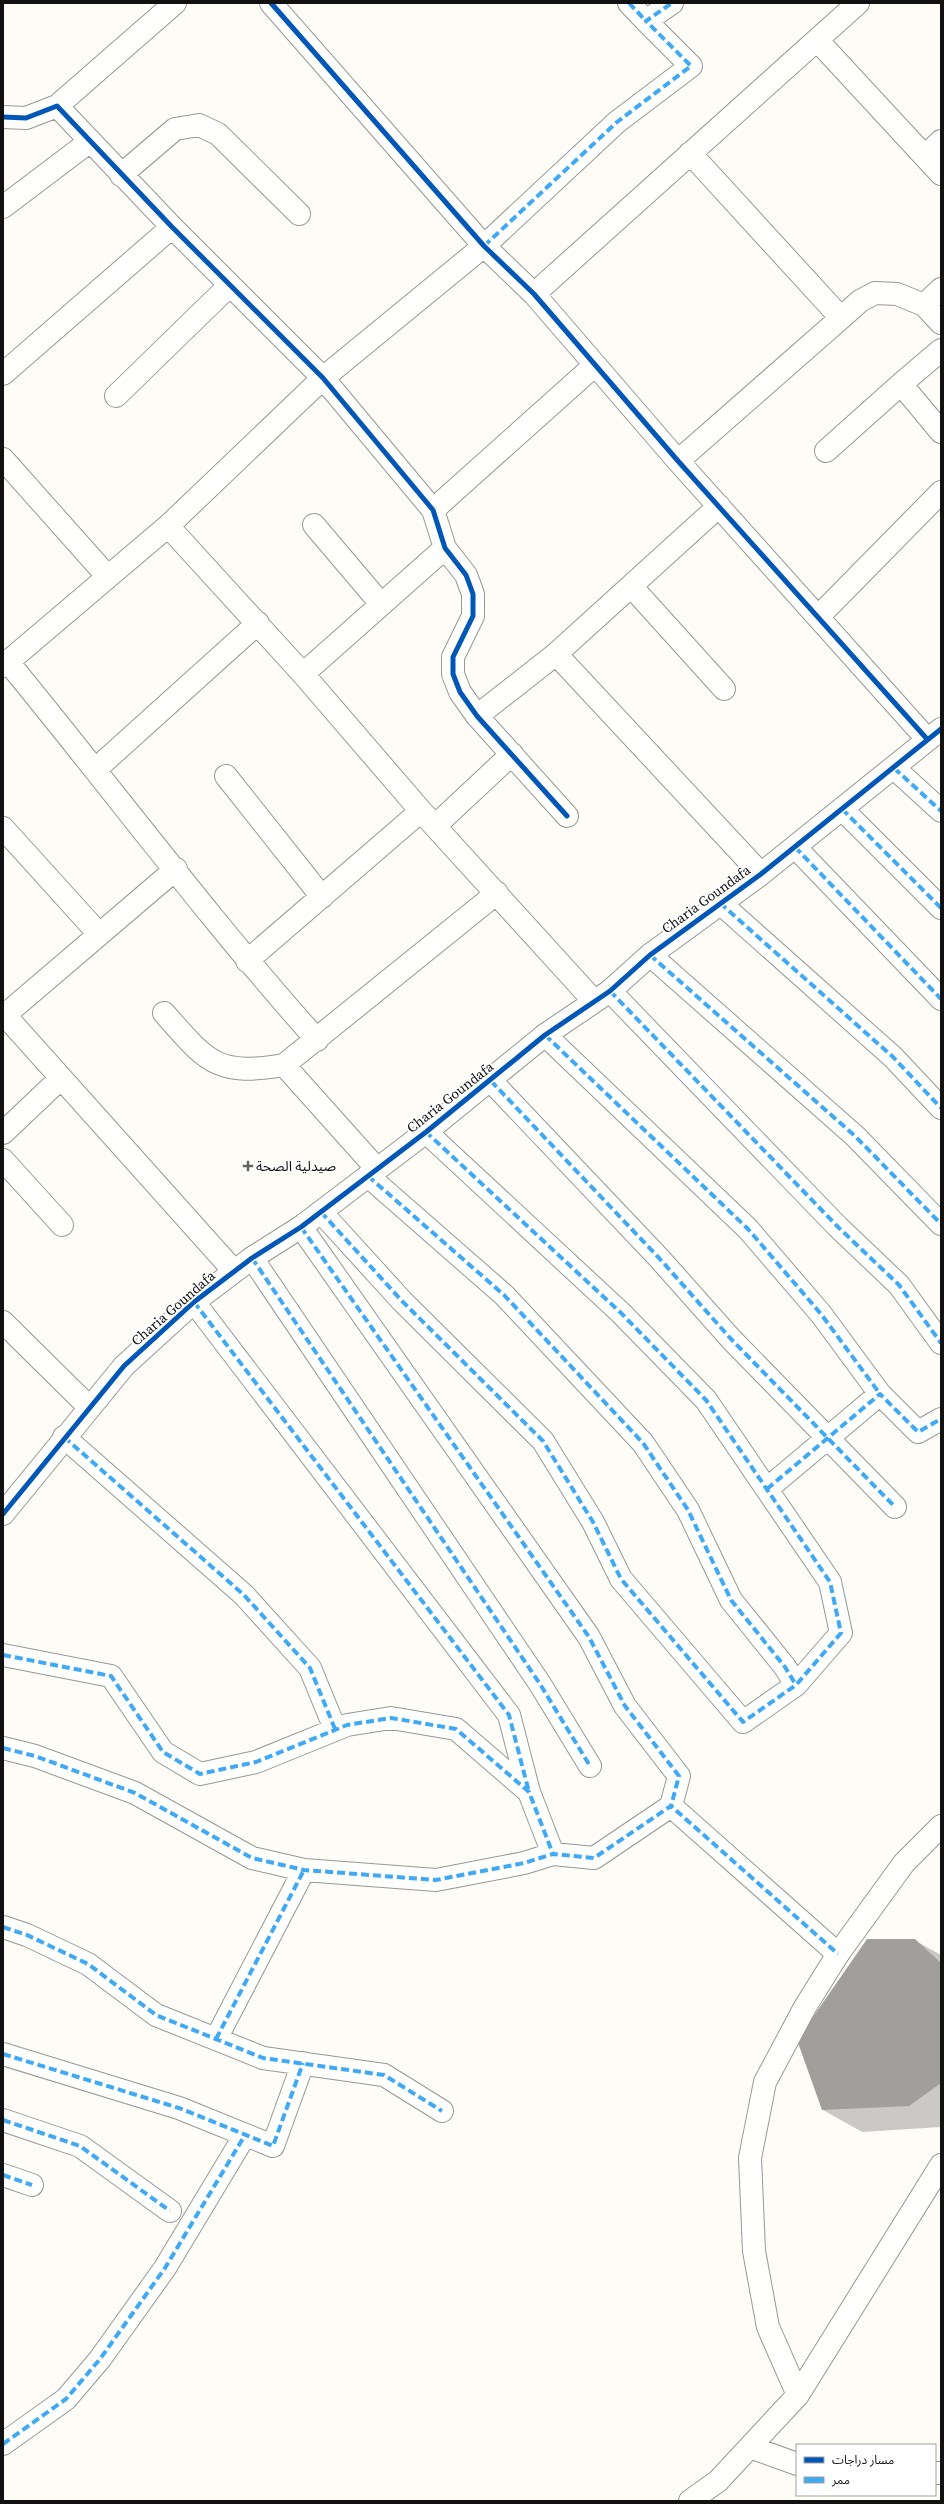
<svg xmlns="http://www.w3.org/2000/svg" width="944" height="2504" viewBox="0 0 944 2504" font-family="'Source Serif 4','Noto Sans Arabic',serif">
<rect width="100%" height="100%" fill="#fdfcf7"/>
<path fill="#0003" d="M914,1940L941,1955V2127L862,2132L823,2110Z"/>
<path fill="#a19f9c" d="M867,1939H915L941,1963V2083L909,2106L822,2110L797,2040Z"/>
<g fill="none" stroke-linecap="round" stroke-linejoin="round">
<defs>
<path id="pedestrian" d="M629,3L646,21
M484,246L617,122L691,66L646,21L672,3
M894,768L941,811
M842,809L941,908
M795,847L941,999
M720,903L893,1057L941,1108
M650,955L855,1136L941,1224
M610,991L838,1227L899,1285L941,1343
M545,1035L748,1229L821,1314L880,1394
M491,1081L659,1258L731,1339L895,1507
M368,1176L504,1295L643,1443L688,1510L731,1600L785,1667L796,1685
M321,1212L402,1301L543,1441L593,1522L621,1579L743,1722L796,1685L841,1633L830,1582L706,1400L621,1313L426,1132
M301,1227L589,1637L625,1706L679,1776L671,1806
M252,1258L540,1684L590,1766
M194,1302L509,1715L529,1792
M64,1437L244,1595L310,1668L335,1729
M767,1489L880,1394L918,1432L941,1419
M3,1655L111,1676L163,1752L200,1774L256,1762L347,1725L391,1718L456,1729L529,1792L553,1854
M3,1748L35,1756L135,1793L252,1858L304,1870L436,1880L524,1863L553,1854L594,1858L671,1806L838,1954
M3,1927L27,1935L88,1964L156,2015L263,2058L384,2075L442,2111
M216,2039L304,1870
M3,2054L179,2108L273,2146L303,2063
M3,2120L80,2146L170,2211
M3,2175L32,2185
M3,2444L66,2399L100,2359L165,2268L245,2135"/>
<path id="minor" d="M271,3L484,246L534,294L678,461L927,739
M817,40L941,174
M57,106L175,3
M3,117L26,118L57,106L172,227L323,378L433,510L445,548L466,575L473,594V616L453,657V674L460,692L477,716L567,816
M690,153L841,318L860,301L875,293L897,294L924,305L941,323
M925,156L941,141
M121,175L175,129L199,125L218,134L299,214
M3,207L89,142
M534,294L858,3
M924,305L941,289
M941,350L901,384L941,432
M3,374L172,227
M116,396L230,285
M826,451L901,384
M3,459L108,577
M678,461L841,318
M433,510L595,365
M314,525L381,604
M168,526L303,674L421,811L593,1000
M631,586L724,689
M818,617L941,492
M556,654L761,874
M8,662C111,787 208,918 317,1040
M3,666L168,526L323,378L484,246
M303,674L445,548
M477,716L556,654L719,506
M96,769L258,623
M226,776L322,897
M435,826L512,754
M3,828L99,934
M247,961L421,811
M3,1013L234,1271
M164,1013C206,1060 215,1077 284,1065L497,893
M5,1015L176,869
M284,1065L377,1169
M3,1133L61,1078
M3,1160L62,1225
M3,1322L89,1407
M3,1514L124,1366L194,1302L252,1258L301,1227L426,1132L545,1035L610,991L650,955L761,874L941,729
M798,2395L768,2327L754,2251L750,2158L765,2082L805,2007L838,1954L904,1863L941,1826
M750,2447L797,2464
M935,2473H941
M690,2501L718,2481L798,2395L941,2165"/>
</defs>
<use href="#pedestrian" stroke="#979795" stroke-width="24"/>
<use href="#minor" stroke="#979795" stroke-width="24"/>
<use href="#pedestrian" stroke="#fffffe" stroke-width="22"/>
<use href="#minor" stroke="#fffffe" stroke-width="22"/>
<path stroke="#3fa9f5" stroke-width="4" stroke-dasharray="8 4" stroke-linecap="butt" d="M629,3L646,21
M484,246L617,122L691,66L646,21L672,3
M894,768L941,811
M842,809L941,908
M795,847L941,999
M720,903L893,1057L941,1108
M650,955L855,1136L941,1224
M610,991L838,1227L899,1285L941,1343
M545,1035L748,1229L821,1314L880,1394
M491,1081L659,1258L731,1339L895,1507
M368,1176L504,1295L643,1443L688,1510L731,1600L785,1667L796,1685
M321,1212L402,1301L543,1441L593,1522L621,1579L743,1722L796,1685L841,1633L830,1582L706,1400L621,1313L426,1132
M301,1227L589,1637L625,1706L679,1776L671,1806
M252,1258L540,1684L590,1766
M194,1302L509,1715L529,1792
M64,1437L244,1595L310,1668L335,1729
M767,1489L880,1394L918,1432L941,1419
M3,1655L111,1676L163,1752L200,1774L256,1762L347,1725L391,1718L456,1729L529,1792L553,1854
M3,1748L35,1756L135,1793L252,1858L304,1870L436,1880L524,1863L553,1854L594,1858L671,1806L838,1954
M3,1927L27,1935L88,1964L156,2015L263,2058L384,2075L442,2111
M216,2039L304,1870
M3,2054L179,2108L273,2146L303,2063
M3,2120L80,2146L170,2211
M3,2175L32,2185
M3,2444L66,2399L100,2359L165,2268L245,2135"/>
<defs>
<path id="cycleway" d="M271,3L484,246L534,294L678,461L927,739
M3,117L26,118L57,106L172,227L323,378L433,510L445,548L466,575L473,594V616L453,657V674L460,692L477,716L567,816
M3,1514L124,1366L194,1302L252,1258L301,1227L426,1132L545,1035L610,991L650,955L761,874L941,729"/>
</defs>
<use href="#cycleway" stroke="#fff" stroke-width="8"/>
<use href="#cycleway" stroke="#0057b8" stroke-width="5"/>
</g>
<path fill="#646362" stroke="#fff" stroke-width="1.5" d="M246 1160h4v4h4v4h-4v4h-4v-4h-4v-4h4z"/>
<g text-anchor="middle" stroke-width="4" stroke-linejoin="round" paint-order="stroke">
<g font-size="14" fill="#111" stroke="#fff">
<text transform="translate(706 899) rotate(-36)" y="5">Charia Goundafa</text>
<text transform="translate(450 1097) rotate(-38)" y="5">Charia Goundafa</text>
<text transform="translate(173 1308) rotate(-41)" y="5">Charia Goundafa</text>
</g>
<g font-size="14" fill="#111" stroke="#fff" text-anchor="start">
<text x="256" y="1171">صيدلية الصحة</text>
</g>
</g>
<rect width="944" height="2504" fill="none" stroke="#111111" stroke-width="8"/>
<rect x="796" y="2444" width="140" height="52" fill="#ffffff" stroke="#a0a0a0"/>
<rect x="804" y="2457" width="20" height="6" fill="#0057b8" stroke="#a0a0a0"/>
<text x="832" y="2464" font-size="12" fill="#111111">مسار دراجات</text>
<rect x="804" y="2477" width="20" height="6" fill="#3fa9f5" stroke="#a0a0a0"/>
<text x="832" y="2484" font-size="12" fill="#111111">ممر</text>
</svg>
